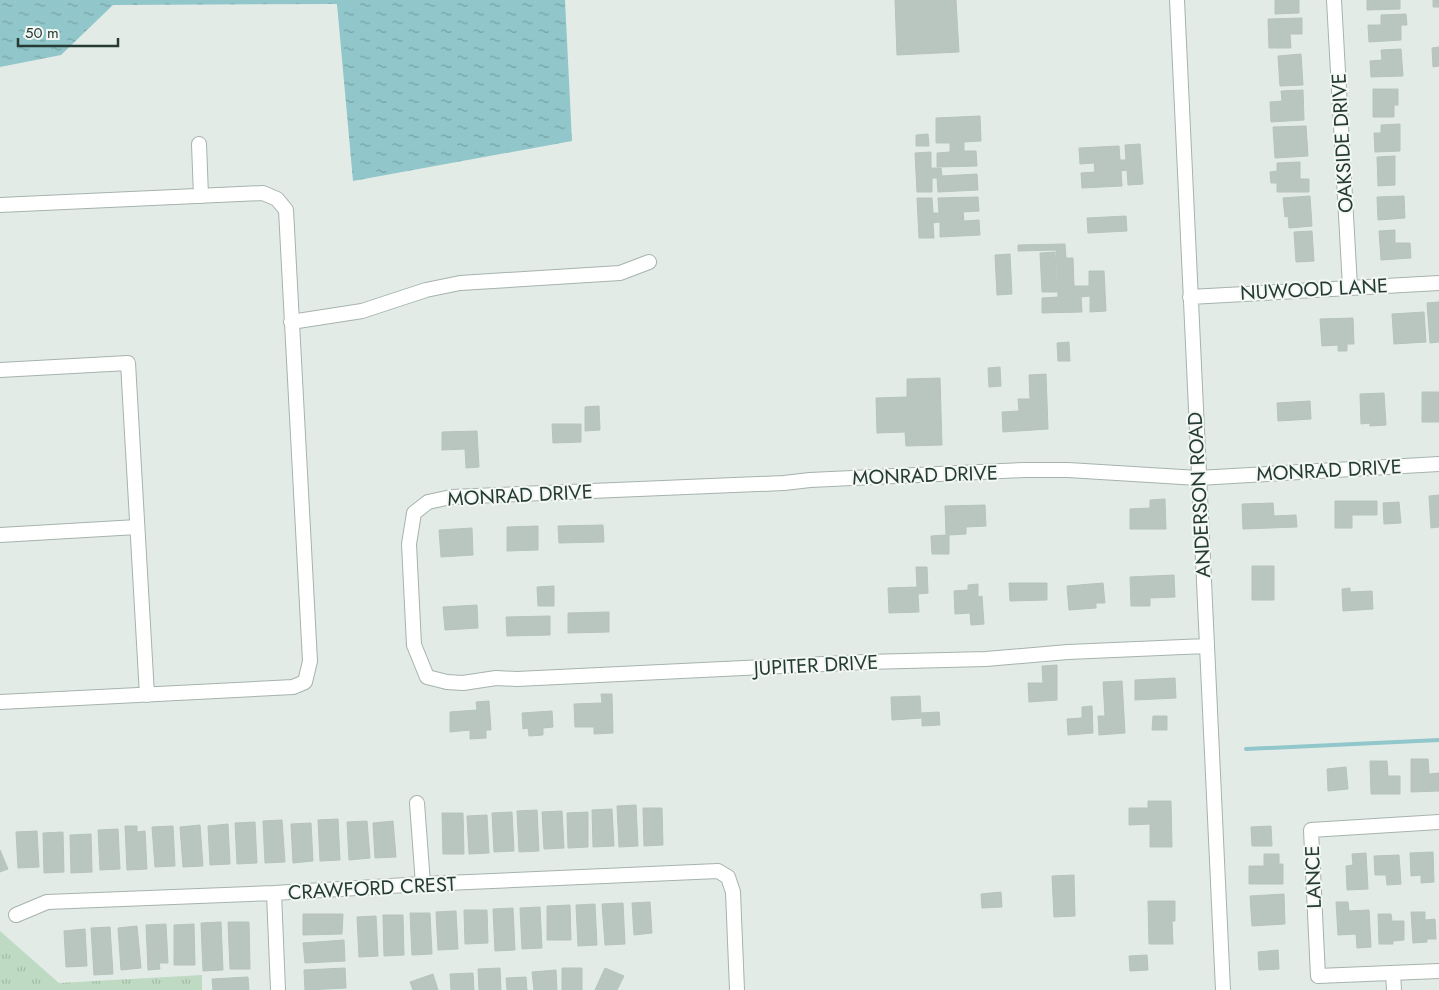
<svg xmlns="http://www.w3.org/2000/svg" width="1439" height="990" viewBox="0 0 1439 990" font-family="Jost,sans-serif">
<defs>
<pattern id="grass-tufts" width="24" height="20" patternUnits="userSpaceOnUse" patternTransform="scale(1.25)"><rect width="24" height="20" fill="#bedac3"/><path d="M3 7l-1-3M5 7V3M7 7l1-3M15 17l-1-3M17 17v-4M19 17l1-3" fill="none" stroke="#a3bca8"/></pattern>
<pattern id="water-ripples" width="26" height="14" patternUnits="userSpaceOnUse" patternTransform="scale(1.25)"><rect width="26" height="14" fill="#91c7ca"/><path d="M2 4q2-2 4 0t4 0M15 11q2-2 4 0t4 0" fill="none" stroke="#76a3a5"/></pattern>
</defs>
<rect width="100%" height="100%" fill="#e3ebe7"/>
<path fill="url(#grass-tufts)" d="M0,931L59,983L202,975V990H0Z"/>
<path fill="url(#water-ripples)" d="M0,0H565L572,141L353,181L337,4L113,5L61,55L0,67Z"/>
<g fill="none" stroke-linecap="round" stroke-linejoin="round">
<path stroke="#91c7ca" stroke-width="4" d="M1246,749L1439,740"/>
</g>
<path fill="#b9c6bf" stroke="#b6c4bd" d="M895,0H956L959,52L897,55Z
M1275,0H1299V13L1275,14Z
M1367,0H1400V9L1367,10Z
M1433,0H1439V7H1433Z
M1406,14L1407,25H1401V40L1369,42L1368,25H1381V15Z
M1302,18V34H1290L1291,48H1269L1268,19Z
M1439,47V66L1433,67L1432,48Z
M1401,49L1403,76L1371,77L1370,61L1382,60L1381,50Z
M1301,54L1303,85L1280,86L1278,56Z
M1373,89H1398V105H1394V117H1373Z
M1303,90L1304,120L1271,122L1270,102L1282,101L1281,91Z
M980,116L981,141L964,142V151H976L977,166L937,167V153L950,152V143H936V118Z
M1400,124V151L1375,152L1374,133H1381V125Z
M1306,126L1308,156L1275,158L1273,127Z
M928,134L929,146H916V135Z
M1140,144L1143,184L1128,185L1127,170L1121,171L1122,186L1082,188L1081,173L1095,172L1094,163L1080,164L1079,148L1119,146L1120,160H1126L1125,145Z
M931,152V168H941L942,176L977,174L978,190L938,192L937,178H932V192H917L915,153Z
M1395,156V185L1378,186L1377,157Z
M1300,162V179H1309V192H1277V183H1271L1270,172L1277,171V163Z
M1310,196L1312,226L1289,228L1288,216L1285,217L1283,198Z
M1404,196L1405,218L1378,220L1377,197Z
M978,197L979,211L963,212L964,221L979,220L980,235L940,237V222L933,223L934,238H919L917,198H932L933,213H939L938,198Z
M1126,216L1127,231L1088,233L1087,218Z
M1395,230V243H1410L1411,258L1381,260L1379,231Z
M1312,231L1314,261L1296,262L1294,232Z
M1065,244L1066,258H1073L1074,286H1089V271H1104L1106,311L1090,312V296L1081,297L1082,312L1042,313V298L1058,297L1056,250L1018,251V245Z
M1055,252L1057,292H1042L1040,253Z
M1010,254L1012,294L997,295L995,255Z
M1439,302V342L1430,343L1427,303Z
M1424,312L1426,342L1394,344L1392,314Z
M1353,318L1354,344H1347V351H1338V345L1322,346L1320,319Z
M1069,342L1070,361H1058L1057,343Z
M1000,367L1001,386L989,387L988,368Z
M1046,374L1048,429L1003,432L1002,412L1019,411L1018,399H1030L1029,375Z
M940,378L942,445L906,446L905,432L877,433L876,398L907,397V379Z
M1422,392H1439V422H1422Z
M1384,393L1386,425L1370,426V423L1361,424L1360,394Z
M1310,401L1311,419L1278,421L1277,403Z
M599,406L600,430L585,431V407Z
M552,424H581V442L553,443Z
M477,431L479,467L466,468L465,449L442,450V432Z
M1439,495V527L1431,528L1429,496Z
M1165,499L1166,529H1130V509L1150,508V500Z
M1335,501H1377V515H1352V528H1335Z
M1399,502L1401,523L1384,524L1383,503Z
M1273,503L1274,516L1296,515L1297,527L1243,529L1242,504Z
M985,505L986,526L966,527V534L949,535V554H932L931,536L946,535L945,506Z
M603,525L604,542L559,543L558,526Z
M538,526V550L507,551V527Z
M472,528L473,555L441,557L439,530Z
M1252,566H1274V600H1252Z
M916,567H927L928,593L918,594L919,612L889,613L888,588L917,587Z
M1174,575L1175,597L1150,598V606H1131L1130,577Z
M1009,583H1047V600L1010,601Z
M1103,583L1105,603H1096V608L1069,610L1067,586Z
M978,584V597L982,596L984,624L971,625L970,613L955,614L954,591L968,590V585Z
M554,586V606H538L537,587Z
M1350,588V592L1372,591L1373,609L1343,611L1342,589Z
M477,605L478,628L445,630L443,607Z
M609,612V632L568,633V613Z
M550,616V635L507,636L506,617Z
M1057,665V700L1029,702L1028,683H1043L1042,666Z
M1175,678L1176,698L1135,700V680Z
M1122,681L1125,733L1099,735L1098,716H1105L1103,682Z
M601,694H612L613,733L594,734V727H575L574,704L602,703Z
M920,696L921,713L939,712L940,725L922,726V718L892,720L891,697Z
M489,701L491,730H486V738L470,739V730L450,732V712L477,710L476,702Z
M1092,706L1093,733L1068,735L1067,719L1082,718V707Z
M552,711L553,727L543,728V735L529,736L528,728L523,729L522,713Z
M1153,716H1167V730H1152Z
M1411,759H1428L1429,774L1439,773V791L1411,792Z
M1370,761H1387L1388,776H1400V794H1371Z
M1346,767L1348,789L1328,791L1327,769Z
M1148,801H1171L1172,847H1150V824L1129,825V808H1148Z
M636,805L638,846L619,847L617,806Z
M643,808H662L663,845L644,846Z
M612,809L614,846L593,847L592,810Z
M537,810L539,851L519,852L517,811Z
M562,811L564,848L544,849L542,812Z
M512,812L514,851L494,852L492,813Z
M588,812V847L568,848L567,813Z
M442,813H463L464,854H443Z
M487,815L489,853L469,854L467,816Z
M338,819L340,860L320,861L318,820Z
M282,820L285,862L265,863L263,821Z
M367,821L370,858L349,860L347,822Z
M393,821L396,857L375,858L373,823Z
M255,822L257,863L237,864L235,823Z
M311,823L313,861L293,863L291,824Z
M228,824L230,864L210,865L208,826Z
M200,825L203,866L183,867L180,827Z
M125,826H137V832L145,831L147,869L127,870Z
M173,826L175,866L155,867L152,827Z
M1271,826L1272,846H1252L1251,827Z
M118,829L120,869L100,870L98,830Z
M37,831L39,867L18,868L16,832Z
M63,832L64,872L44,873L43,833Z
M91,834L92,872L71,873L70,835Z
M0,850L8,869L0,872Z
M1433,852L1434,882L1421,883V875L1411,876L1410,853Z
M1366,853L1368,889L1347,890L1346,866L1353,865L1352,854Z
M1264,854H1279V864H1283V884H1249V866H1264Z
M1399,855L1401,884L1387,885L1386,875H1375L1374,856Z
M1074,875L1075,916L1054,917L1052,876Z
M1001,892L1002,907L982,908L981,894Z
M1284,894L1285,924L1252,926L1250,896Z
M1148,901H1175V921H1172L1173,944H1149Z
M650,902L652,933L634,935L632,903Z
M1336,902H1348L1349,911L1369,910L1371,947L1357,948L1356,934L1338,935Z
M623,903L625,944L605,945L602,904Z
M595,904L597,945L578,946L576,905Z
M570,905L571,940H547V906Z
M540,907L542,948L522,949L520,908Z
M513,908L515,950L495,951L493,909Z
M464,910H487L488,943L465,944Z
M456,911L458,949L438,950L436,912Z
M1411,912H1425V920L1435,919L1436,939H1427V942L1413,943Z
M410,913H430L432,954L412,955Z
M303,914H343L342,934L303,935Z
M1378,914H1391L1392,921H1404V940L1393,941V944H1379Z
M383,915H403L404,955L384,956Z
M376,916L378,956L359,957L357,917Z
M221,922L223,970L203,971L201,923Z
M228,922H249L250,969H230Z
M166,924L168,963H159L160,969L148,970L146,925Z
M194,924L195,965H174V925Z
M137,926L141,968L121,970L118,928Z
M110,927L113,974L94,975L91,928Z
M85,929L87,966L66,967L64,931Z
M344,940L345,961L305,963L303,943Z
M1278,950L1279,969L1259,970L1258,952Z
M1147,955L1148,970L1130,971L1129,956Z
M345,968L346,988L305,990L304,970Z
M500,968L501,990H479L478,969Z
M562,968H582V990H562Z
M605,968L624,976L617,990H595Z
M556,970L557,990H534L532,972Z
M473,973L474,990H451L450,974Z
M433,974L438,990H413L410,982Z
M248,977L249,990H213L212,979Z
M526,977L527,990H507L506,978Z"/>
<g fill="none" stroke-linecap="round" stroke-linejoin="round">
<defs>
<path id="minor" d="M1177,0L1223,990
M1334,0L1350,287
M199,144L201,196
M0,205L263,193L277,199L286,210L310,661L305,682L293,687L0,702
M1190,297L1439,283
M291,322L362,311L426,290L460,283L620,273L649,262
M0,370L128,363L147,695
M0,535L137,527
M1206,646L1068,652L986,659L865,662L517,679L496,678L463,683L447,682L427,677L414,645L409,544L414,513L428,502L451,497L784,483L810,480L1024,470H1068L1198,478L1439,464
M417,803L423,884
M1439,822L1311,830L1318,976L1439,971
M274,893L278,990
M16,915L47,902L274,893L423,884L718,871L728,877L733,892L737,990
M1393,973L1394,990"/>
</defs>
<use href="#minor" stroke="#a6b3ad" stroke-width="16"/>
<use href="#minor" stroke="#fff" stroke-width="14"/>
</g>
<g text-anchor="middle" stroke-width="4" stroke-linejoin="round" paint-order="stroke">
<g font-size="20" fill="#253b33" stroke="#f3f8f5">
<text transform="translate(1342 143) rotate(-93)" y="7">OAKSIDE DRIVE</text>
<text transform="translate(1314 289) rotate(-3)" y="7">NUWOOD LANE</text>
<text transform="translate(1329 470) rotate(-3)" y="7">MONRAD DRIVE</text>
<text transform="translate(925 475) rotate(-2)" y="7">MONRAD DRIVE</text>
<text transform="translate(520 495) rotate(-3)" y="7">MONRAD DRIVE</text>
<text transform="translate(1199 495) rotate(-93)" y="7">ANDERSON ROAD</text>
<text transform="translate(816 665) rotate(-3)" y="7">JUPITER DRIVE</text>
<text transform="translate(1313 877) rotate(-92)" y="7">LANCE</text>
<text transform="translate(372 888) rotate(-3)" y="7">CRAWFORD CREST</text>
</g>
</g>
<path d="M18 38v8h100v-8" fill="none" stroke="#253b33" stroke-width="2.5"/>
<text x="25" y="38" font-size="15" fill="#253b33" stroke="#f3f8f5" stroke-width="4" paint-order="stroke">50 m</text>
</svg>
